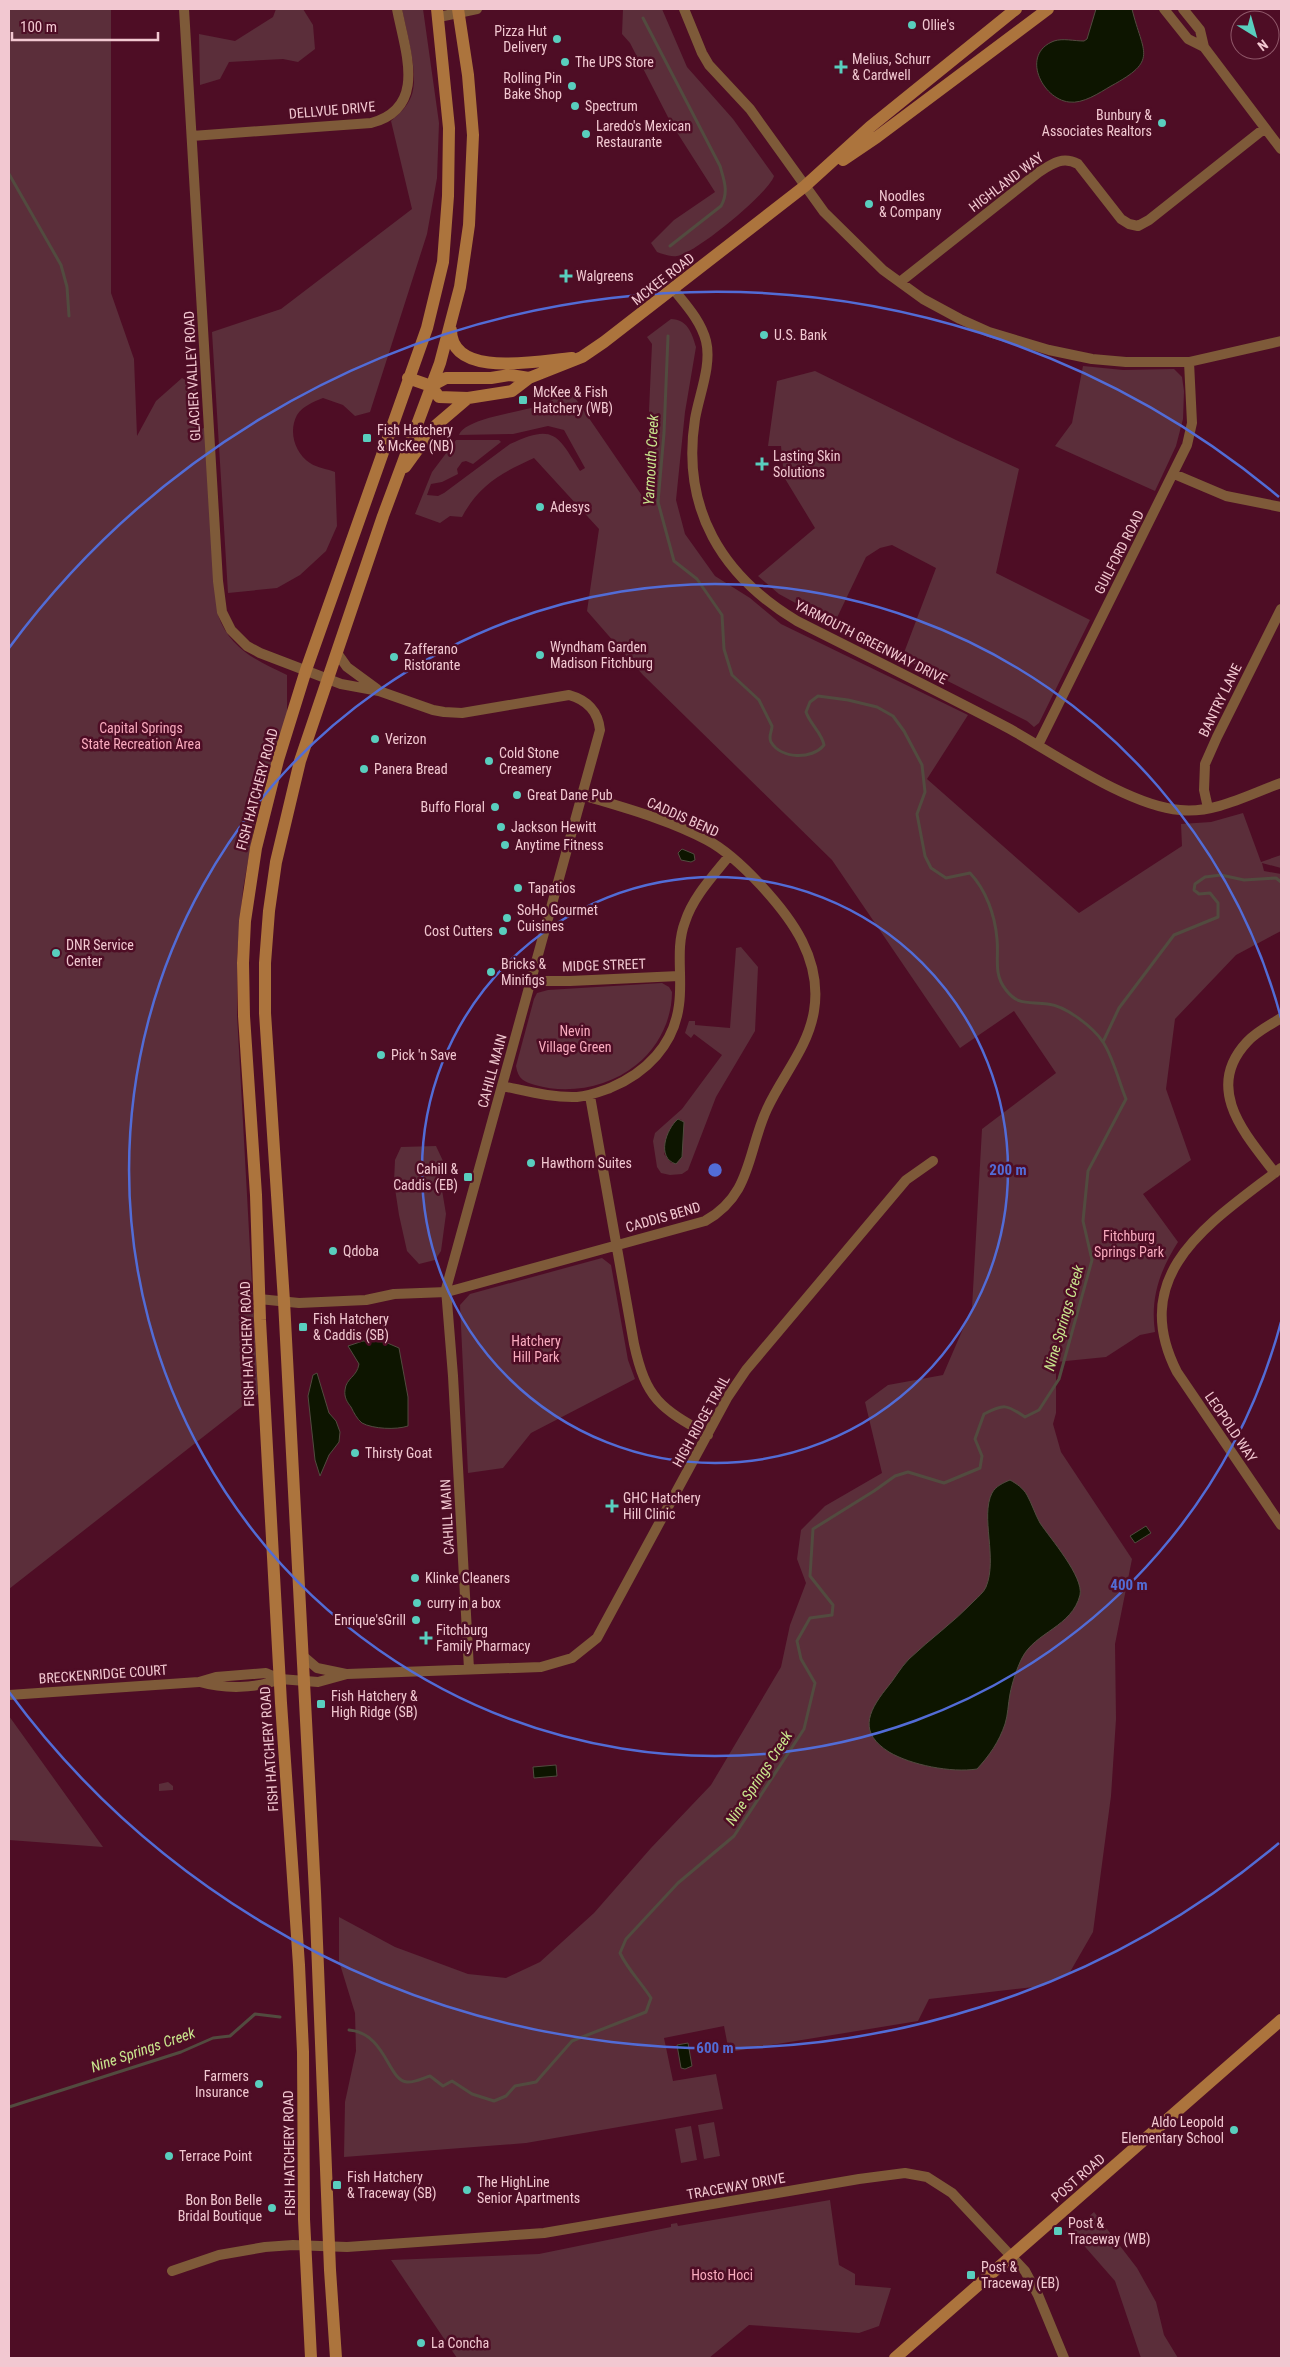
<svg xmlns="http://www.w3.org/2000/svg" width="1290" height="2367" viewBox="0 0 1290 2367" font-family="'Roboto Condensed',sans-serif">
<rect width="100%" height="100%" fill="#4e0d25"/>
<path fill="#5b2e3a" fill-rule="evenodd" d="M9,9H111V293L134,359L137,436L156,401L182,378L196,386L199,431L205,427L218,615C230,649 257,661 287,675V714L258,805L243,889L237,954V1014L258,1394L9,1589Z
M276,9H303L313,25L315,49L298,62L283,59L229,62L220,79L200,85L199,34L235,41L273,17Z
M402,9H423L439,123L437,178L427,234L370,412L355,416L343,405L323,398C313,402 303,406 297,415C288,432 295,453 310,463C317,468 328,469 335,472L337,526L326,551L300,575L277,588L228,593L212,332L281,309L412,209L391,121C399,114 407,107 411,97C420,76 406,31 402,9Z
M623,9H662L687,67L733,119L774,176C769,193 695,254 677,256C670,257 663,254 657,252L651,243L674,220L715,192L671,123L630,43L622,34Z
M671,319C687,319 692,333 696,347L685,412L676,500L685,534L715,576L750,598L781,624L968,715L927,779L1079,913L1182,846L1181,824L1211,822L1243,813L1261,862L1281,855V868L1262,863L1264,871L1281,874V931L1236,955L1175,1019L1166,1089L1191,1160L1143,1194L1178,1242C1160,1270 1150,1298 1155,1332L1140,1335L1106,1357L1056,1362V1413L1053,1424L1061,1452L1132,1559L1115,1644L1116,1719L1111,1796L1093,1932L1070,1972L1043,1986L929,1999L918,2021L729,2052L724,2026L664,2038L673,2081L716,2074L723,2109L526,2143L344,2157L345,2102L356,2051L355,2013L339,1961V1917L395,1947L468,1974L506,1978L540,1962L594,1913L651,1848L711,1785L781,1667L790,1625L806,1583L797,1559L801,1530L825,1506L882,1473L865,1402L888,1385L943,1375L972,1308L982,1129L1056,1073L1014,1011L960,1048L832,860L643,675L587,611L599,529L534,458C501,473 479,485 462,517L450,516L440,523L415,514L432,472L456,440H499L501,442L473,464L466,461L462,462L457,469L458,474L442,482L431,484L427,495L438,496L444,493L510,444C554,423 558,435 580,471L585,468L564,430L548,426L513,434L459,435C465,418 521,412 538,406C549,403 559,395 569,389L645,500L652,344L647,337Z
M1083,366L1123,370L1174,369L1182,377L1184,391L1183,419L1176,446L1155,491L1055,446L1072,423Z
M815,371L956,440L1019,469L996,573L1090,620L1039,723L1034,727L1027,721L902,658L936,568L892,545L880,548L866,557L834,624L779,594L758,576L815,528L784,477L781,446H768L777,381Z
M741,947L758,967L755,1031L716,1097L688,1170L682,1174L670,1175L661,1173L657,1167L653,1141L655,1133L682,1109L722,1055L694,1034L691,1038L685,1033L689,1021H695V1025L730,1028L736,948ZM678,1119L682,1120V1157L671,1163L664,1154L675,1122Z
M662,983L669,987L672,992C672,1020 658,1048 636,1065C609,1087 569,1095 535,1085C524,1082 518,1079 516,1066L534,999L537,993L548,990Z
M436,1146L443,1161L441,1184L446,1214L441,1251L435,1260L419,1264L407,1251L399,1215L394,1182L395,1160L401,1147Z
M602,1258L611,1265L628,1360L635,1379L531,1433L503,1468L468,1473L460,1305L470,1294Z
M9,1716L103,1847L9,1840Z
M168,1782L173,1786V1790L159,1791V1784Z
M714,2122L720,2156L704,2159L698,2125Z
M691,2126L697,2160L681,2163L675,2129Z
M830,2200L839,2265L855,2274V2285L891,2288L879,2326L859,2333L749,2325L709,2358H457L391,2260L539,2254L671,2227V2224L677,2223L678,2226Z
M1094,2212L1137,2268L1156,2302L1164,2335L1178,2358H1141L1115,2281L1072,2232Z"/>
<path fill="#0d1500" stroke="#524b3f" d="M1096,9H1132C1143,54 1159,60 1111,86C1099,93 1083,104 1069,102C1042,99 1020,54 1054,41C1063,38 1074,41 1084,41L1087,39Z
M682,849L694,854L695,860L691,862L681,860L678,853Z
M678,1119L684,1122L682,1157L676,1164C656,1158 666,1129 678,1119Z
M363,1341L385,1342L399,1348L408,1397V1426C396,1430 373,1429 362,1423C357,1419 354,1413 351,1407C347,1402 344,1397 345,1390C346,1378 357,1377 359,1364L348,1346Z
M317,1373L329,1413L336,1421L340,1432L339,1442L329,1455L320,1476L315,1460L308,1396L313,1375Z
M1010,1480C1017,1484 1023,1488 1027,1495C1032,1504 1035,1514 1040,1523C1050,1538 1084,1577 1080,1595C1072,1627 1035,1632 1022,1658C1017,1668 1012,1683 1010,1694C1008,1704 1008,1715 1005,1724C999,1742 989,1756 977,1769C951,1773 911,1765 889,1752C859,1733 867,1713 886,1689C894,1680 900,1668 909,1659C930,1639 954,1622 974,1601C978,1597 984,1592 986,1587C998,1558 980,1517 992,1493C996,1486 1003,1483 1010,1480Z
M1146,1526L1151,1533L1135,1543L1130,1536Z
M556,1765L557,1776L534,1778L533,1767Z
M688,2043L692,2066L685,2069L681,2068L677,2045Z"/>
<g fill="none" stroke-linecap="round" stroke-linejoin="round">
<path stroke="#524b3f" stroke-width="3" d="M643,18L720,166C724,180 729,192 721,206L670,246
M9,174L61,265L67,287L69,316
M1103,1042L1119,1008L1174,935L1218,917V903L1210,893L1199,894L1194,890L1195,884L1205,877L1221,875L1244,880L1276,878L1281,882
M349,2030C386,2033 388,2081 407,2082C414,2083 423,2078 430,2076L443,2086L452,2081L472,2094L494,2101L506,2096L515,2086L536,2082L572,2041L646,2012L651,1998C641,1982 628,1970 620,1953L626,1939L678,1883L734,1836L804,1729L815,1683L801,1659L797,1641L810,1618L832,1615L833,1605L810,1576L813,1529L874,1491L895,1476L908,1472L944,1483L980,1468L982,1456L975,1439L984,1414C1004,1404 1006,1404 1025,1417L1039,1410L1059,1379L1092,1260L1083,1221L1088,1171L1126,1099C1119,1082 1113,1057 1103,1042C1093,1027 1066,1006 1048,1004C1030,1001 1019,1007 1006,990C993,974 999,958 997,939C995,915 986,890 970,873L946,878L931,868L925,856L917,814L925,792L922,765L904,731L893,716L877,707L848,700L818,696L810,702L806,712C810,724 822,733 824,745C812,760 781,759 771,742C768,736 772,732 772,726L759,700L732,675L724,649L722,615L697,579L674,561L658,502L664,433L668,336
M9,2107L181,2052L213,2038L230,2036L255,2014L280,2017"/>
<path stroke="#7e5a39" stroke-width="10" d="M184,9L218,581L222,612L231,630L247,646L260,653L341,684L379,691L433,710L444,712L462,713L569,695C587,700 598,711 600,730L582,795L446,1289L453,1376L469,1669
M684,9L702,53L709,65L750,109L824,212L883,270L923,299L960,319L989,332L1049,350L1092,359L1126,362H1189L1281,341
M1164,9L1188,39L1204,47
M1183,9L1200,30L1204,47L1281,149
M439,17L477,9
M192,136L371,123C428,108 405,51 397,9
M900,282L1039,172C1053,163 1063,156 1078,164L1121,219L1129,224L1138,226L1149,220L1265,128
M674,290C686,305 701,321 706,341C712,365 699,395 695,419C681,509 722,576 797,621C868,657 940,692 1010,729C1055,754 1129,806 1180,810C1214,814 1250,794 1281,783
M1174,474L1226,496L1281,507
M337,653L347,667L377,689
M1038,745L1187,445L1192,423L1189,362
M1208,808L1204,790L1205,764L1217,737L1281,609
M531,978L542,981H570L679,976
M502,1086C527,1091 552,1098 577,1097C589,1096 599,1092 610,1088C646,1073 674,1045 679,1005C683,977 675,948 685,922C693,897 713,876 729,856
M590,1096L634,1344C646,1399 660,1408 708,1435
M1281,1168C1213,1221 1126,1272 1177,1372L1281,1525
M1275,1173C1246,1135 1203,1089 1247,1042C1256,1032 1270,1025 1281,1018
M259,1299L299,1303L366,1300L394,1294L447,1292L705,1221C752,1195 747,1152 767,1109C782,1076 808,1048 814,1011C818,987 813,963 802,941C786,909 739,857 707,840C667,819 625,808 582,795
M303,1656L317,1668L346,1674
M200,1682C224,1689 256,1689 280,1679
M9,1695L199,1682L216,1677L266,1673L280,1679L318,1682L347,1674L541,1667L572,1658L597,1638L727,1398L746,1370L906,1180L933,1161
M172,2271L219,2255L265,2247L293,2245L347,2247L544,2233L859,2179L905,2173L927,2177L952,2193L1025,2271L1038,2295L1064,2358"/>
<path stroke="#ac743d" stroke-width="12" d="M843,160L877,137L1048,9
M451,330C451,380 542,360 572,358
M408,378L431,386L439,397L468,398L512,391L529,378L582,357L604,342L805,186L870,127L1016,9
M431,386L446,378H491L510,375L529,378
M405,467L434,427L468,398
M311,2358L304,2219L303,2052L299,1965L281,1703L260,1320L256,1195L244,1016L243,963L245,921L256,848L278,760L306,670L427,328L443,262L448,196L449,128L437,9
M336,2358L330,2270L315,1892L284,1301L265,1013V963L269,911L276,862L300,761L383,516L440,363L460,287L469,225L473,135L468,75L458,9
M895,2358L1281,2020"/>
</g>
<g fill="none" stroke="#526cd6" stroke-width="2.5">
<circle cx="715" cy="1170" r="293"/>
<path d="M1281 1322A586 586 0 1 1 1281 1018"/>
<path d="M1279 1843A878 878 0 0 1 9 1692M9 648A878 878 0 0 1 1279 497"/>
</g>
<g fill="#59cebe" stroke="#4e0d25" stroke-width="2">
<circle cx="912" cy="25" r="5"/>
<circle cx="557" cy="39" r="5"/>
<circle cx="565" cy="62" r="5"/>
<path d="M838.5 59.5h5v5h5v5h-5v5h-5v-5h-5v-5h5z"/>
<circle cx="572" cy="86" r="5"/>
<circle cx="575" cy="106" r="5"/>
<circle cx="1162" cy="123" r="5"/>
<circle cx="586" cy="134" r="5"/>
<circle cx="869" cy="204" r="5"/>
<path d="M563.5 268.5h5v5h5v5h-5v5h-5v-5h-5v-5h5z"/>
<circle cx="764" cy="335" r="5"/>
<rect x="518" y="395" width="10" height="10" rx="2.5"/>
<rect x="362" y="433" width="10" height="10" rx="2.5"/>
<path d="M759.5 456.5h5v5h5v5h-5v5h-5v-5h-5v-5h5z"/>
<circle cx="540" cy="507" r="5"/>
<circle cx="540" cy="655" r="5"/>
<circle cx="394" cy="657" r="5"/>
<circle cx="375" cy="739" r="5"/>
<circle cx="489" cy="761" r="5"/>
<circle cx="364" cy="769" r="5"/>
<circle cx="517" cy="795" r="5"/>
<circle cx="495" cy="807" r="5"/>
<circle cx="501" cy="827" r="5"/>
<circle cx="505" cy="845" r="5"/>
<circle cx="518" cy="888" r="5"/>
<circle cx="507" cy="918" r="5"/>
<circle cx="503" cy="931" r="5"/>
<circle cx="56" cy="953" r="5"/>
<circle cx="491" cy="972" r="5"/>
<circle cx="381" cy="1055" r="5"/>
<circle cx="531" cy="1163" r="5"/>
<rect x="463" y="1172" width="10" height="10" rx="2.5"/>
<circle cx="333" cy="1251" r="5"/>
<rect x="298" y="1322" width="10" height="10" rx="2.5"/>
<circle cx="355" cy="1453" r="5"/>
<path d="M609.5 1498.5h5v5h5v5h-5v5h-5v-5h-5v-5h5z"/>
<circle cx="415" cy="1578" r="5"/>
<circle cx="417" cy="1603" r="5"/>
<circle cx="416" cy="1620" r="5"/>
<path d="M423.5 1630.5h5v5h5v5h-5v5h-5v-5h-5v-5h5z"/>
<rect x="316" y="1699" width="10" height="10" rx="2.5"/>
<circle cx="259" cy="2084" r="5"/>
<circle cx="1234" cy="2130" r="5"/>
<circle cx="169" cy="2156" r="5"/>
<rect x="332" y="2180" width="10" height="10" rx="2.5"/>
<circle cx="467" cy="2190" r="5"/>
<circle cx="272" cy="2208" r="5"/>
<rect x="1053" y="2226" width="10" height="10" rx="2.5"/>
<rect x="966" y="2270" width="10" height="10" rx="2.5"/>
<circle cx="421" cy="2343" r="5"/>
</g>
<g text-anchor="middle" stroke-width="5" stroke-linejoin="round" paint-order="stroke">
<g font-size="14" fill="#f2c8d1" stroke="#4e0d25" text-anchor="start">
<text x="922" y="30">Ollie's</text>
<text x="547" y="36" text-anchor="end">Pizza Hut<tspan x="547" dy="16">Delivery</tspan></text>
<text x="852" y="64">Melius, Schurr<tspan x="852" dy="16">&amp; Cardwell</tspan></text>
<text x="575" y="67">The UPS Store</text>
<text x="562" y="83" text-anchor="end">Rolling Pin<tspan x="562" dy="16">Bake Shop</tspan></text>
<text x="585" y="111">Spectrum</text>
<text x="1152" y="120" text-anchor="end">Bunbury &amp;<tspan x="1152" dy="16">Associates Realtors</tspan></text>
<text x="596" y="131">Laredo's Mexican<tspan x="596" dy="16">Restaurante</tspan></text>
<text x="879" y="201">Noodles<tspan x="879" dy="16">&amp; Company</tspan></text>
<text x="576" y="281">Walgreens</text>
<text x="774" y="340">U.S. Bank</text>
<text x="533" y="397">McKee &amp; Fish<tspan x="533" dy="16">Hatchery (WB)</tspan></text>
<text x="377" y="435">Fish Hatchery<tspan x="377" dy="16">&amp; McKee (NB)</tspan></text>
<text x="773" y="461">Lasting Skin<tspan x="773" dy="16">Solutions</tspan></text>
<text x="550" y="512">Adesys</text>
<text x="550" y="652">Wyndham Garden<tspan x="550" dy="16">Madison Fitchburg</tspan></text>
<text x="404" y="654">Zafferano<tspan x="404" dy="16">Ristorante</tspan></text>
<text x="385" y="744">Verizon</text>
<text x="499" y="758">Cold Stone<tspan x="499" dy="16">Creamery</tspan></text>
<text x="374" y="774">Panera Bread</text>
<text x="527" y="800">Great Dane Pub</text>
<text x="485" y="812" text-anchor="end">Buffo Floral</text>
<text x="511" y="832">Jackson Hewitt</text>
<text x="515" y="850">Anytime Fitness</text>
<text x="528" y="893">Tapatios</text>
<text x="517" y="915">SoHo Gourmet<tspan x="517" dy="16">Cuisines</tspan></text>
<text x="493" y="936" text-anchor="end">Cost Cutters</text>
<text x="66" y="950">DNR Service<tspan x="66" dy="16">Center</tspan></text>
<text x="501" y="969">Bricks &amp;<tspan x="501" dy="16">Minifigs</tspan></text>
<text x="391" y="1060">Pick 'n Save</text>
<text x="541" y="1168">Hawthorn Suites</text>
<text x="458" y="1174" text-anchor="end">Cahill &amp;<tspan x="458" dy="16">Caddis (EB)</tspan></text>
<text x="343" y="1256">Qdoba</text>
<text x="313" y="1324">Fish Hatchery<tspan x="313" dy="16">&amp; Caddis (SB)</tspan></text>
<text x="365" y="1458">Thirsty Goat</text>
<text x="623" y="1503">GHC Hatchery<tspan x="623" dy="16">Hill Clinic</tspan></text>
<text x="425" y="1583">Klinke Cleaners</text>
<text x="427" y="1608">curry in a box</text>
<text x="406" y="1625" text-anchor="end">Enrique'sGrill</text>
<text x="436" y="1635">Fitchburg<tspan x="436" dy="16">Family Pharmacy</tspan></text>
<text x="331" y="1701">Fish Hatchery &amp;<tspan x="331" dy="16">High Ridge (SB)</tspan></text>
<text x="249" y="2081" text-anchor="end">Farmers<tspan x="249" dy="16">Insurance</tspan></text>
<text x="1224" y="2127" text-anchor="end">Aldo Leopold<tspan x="1224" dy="16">Elementary School</tspan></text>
<text x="179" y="2161">Terrace Point</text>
<text x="347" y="2182">Fish Hatchery<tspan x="347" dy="16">&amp; Traceway (SB)</tspan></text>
<text x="477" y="2187">The HighLine<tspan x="477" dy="16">Senior Apartments</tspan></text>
<text x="262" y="2205" text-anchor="end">Bon Bon Belle<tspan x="262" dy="16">Bridal Boutique</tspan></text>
<text x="1068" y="2228">Post &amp;<tspan x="1068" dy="16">Traceway (WB)</tspan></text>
<text x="981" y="2272">Post &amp;<tspan x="981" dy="16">Traceway (EB)</tspan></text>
<text x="431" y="2348">La Concha</text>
</g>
<g font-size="14" fill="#f2c8d1" stroke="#4e0d25">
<text transform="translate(332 110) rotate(-5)" y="5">DELLVUE DRIVE</text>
<text transform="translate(1006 182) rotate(-37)" y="5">HIGHLAND WAY</text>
<text transform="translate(663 279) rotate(-38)" y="5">MCKEE ROAD</text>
<text transform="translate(192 376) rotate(-93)" y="5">GLACIER VALLEY ROAD</text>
<text transform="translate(1119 552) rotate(-63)" y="5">GUILFORD ROAD</text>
<text transform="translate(871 642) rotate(27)" y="5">YARMOUTH GREENWAY DRIVE</text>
<text transform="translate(1220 700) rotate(-64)" y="5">BANTRY LANE</text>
<text transform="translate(257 789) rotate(-75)" y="5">FISH HATCHERY ROAD</text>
<text transform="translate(683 817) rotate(24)" y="5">CADDIS BEND</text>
<text transform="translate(604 965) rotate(-2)" y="5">MIDGE STREET</text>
<text transform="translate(492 1071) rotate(-75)" y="5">CAHILL MAIN</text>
<text transform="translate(663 1217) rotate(-16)" y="5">CADDIS BEND</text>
<text transform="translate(247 1344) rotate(-92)" y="5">FISH HATCHERY ROAD</text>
<text transform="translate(701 1421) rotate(-61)" y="5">HIGH RIDGE TRAIL</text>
<text transform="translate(1231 1427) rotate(56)" y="5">LEOPOLD WAY</text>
<text transform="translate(447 1517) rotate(-93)" y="5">CAHILL MAIN</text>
<text transform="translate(103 1674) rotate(-4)" y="5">BRECKENRIDGE COURT</text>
<text transform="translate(269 1749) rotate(-94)" y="5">FISH HATCHERY ROAD</text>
<text transform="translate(289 2153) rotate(-91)" y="5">FISH HATCHERY ROAD</text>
<text transform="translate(1078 2178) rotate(-41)" y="5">POST ROAD</text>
<text transform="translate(736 2186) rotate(-10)" y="5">TRACEWAY DRIVE</text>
</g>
<g font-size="14" fill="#f9abbe" stroke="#4e0d25">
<text x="141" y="733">Capital Springs<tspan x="141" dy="16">State Recreation Area</tspan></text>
<text x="575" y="1036">Nevin<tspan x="575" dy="16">Village Green</tspan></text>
<text x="1129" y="1241">Fitchburg<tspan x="1129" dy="16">Springs Park</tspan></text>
<text x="536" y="1346">Hatchery<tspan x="536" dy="16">Hill Park</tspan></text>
<text x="722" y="2280">Hosto Hoci</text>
</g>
<g font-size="15" font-style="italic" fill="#c9e68d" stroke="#4e0d25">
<text transform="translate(651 460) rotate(-87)" y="5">Yarmouth Creek</text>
<text transform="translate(1064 1318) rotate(-74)" y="5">Nine Springs Creek</text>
<text transform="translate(759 1778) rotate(-57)" y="5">Nine Springs Creek</text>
<text transform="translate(143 2050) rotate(-19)" y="5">Nine Springs Creek</text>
</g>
</g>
<circle cx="715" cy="1170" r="8" fill="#526cd6" stroke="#4e0d25" stroke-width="2.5"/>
<g font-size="15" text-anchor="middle" font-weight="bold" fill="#526cd6" stroke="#4e0d25" stroke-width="5" stroke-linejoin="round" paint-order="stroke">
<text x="1008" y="1175">200 m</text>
<text x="1129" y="1590">400 m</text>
<text x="715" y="2053">600 m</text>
</g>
<rect width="1290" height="2367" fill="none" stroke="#f2c8d1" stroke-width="20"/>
<g transform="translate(1255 35) rotate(143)"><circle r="24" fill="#4e0d25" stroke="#90586a"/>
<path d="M0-4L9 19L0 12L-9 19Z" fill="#59cebe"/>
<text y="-8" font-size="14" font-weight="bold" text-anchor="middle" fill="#f2c8d1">N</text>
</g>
<path d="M12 32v8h146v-8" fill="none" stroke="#f2c8d1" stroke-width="2.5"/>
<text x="20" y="32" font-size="15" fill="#f2c8d1" stroke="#4e0d25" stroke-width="4" paint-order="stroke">100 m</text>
</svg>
